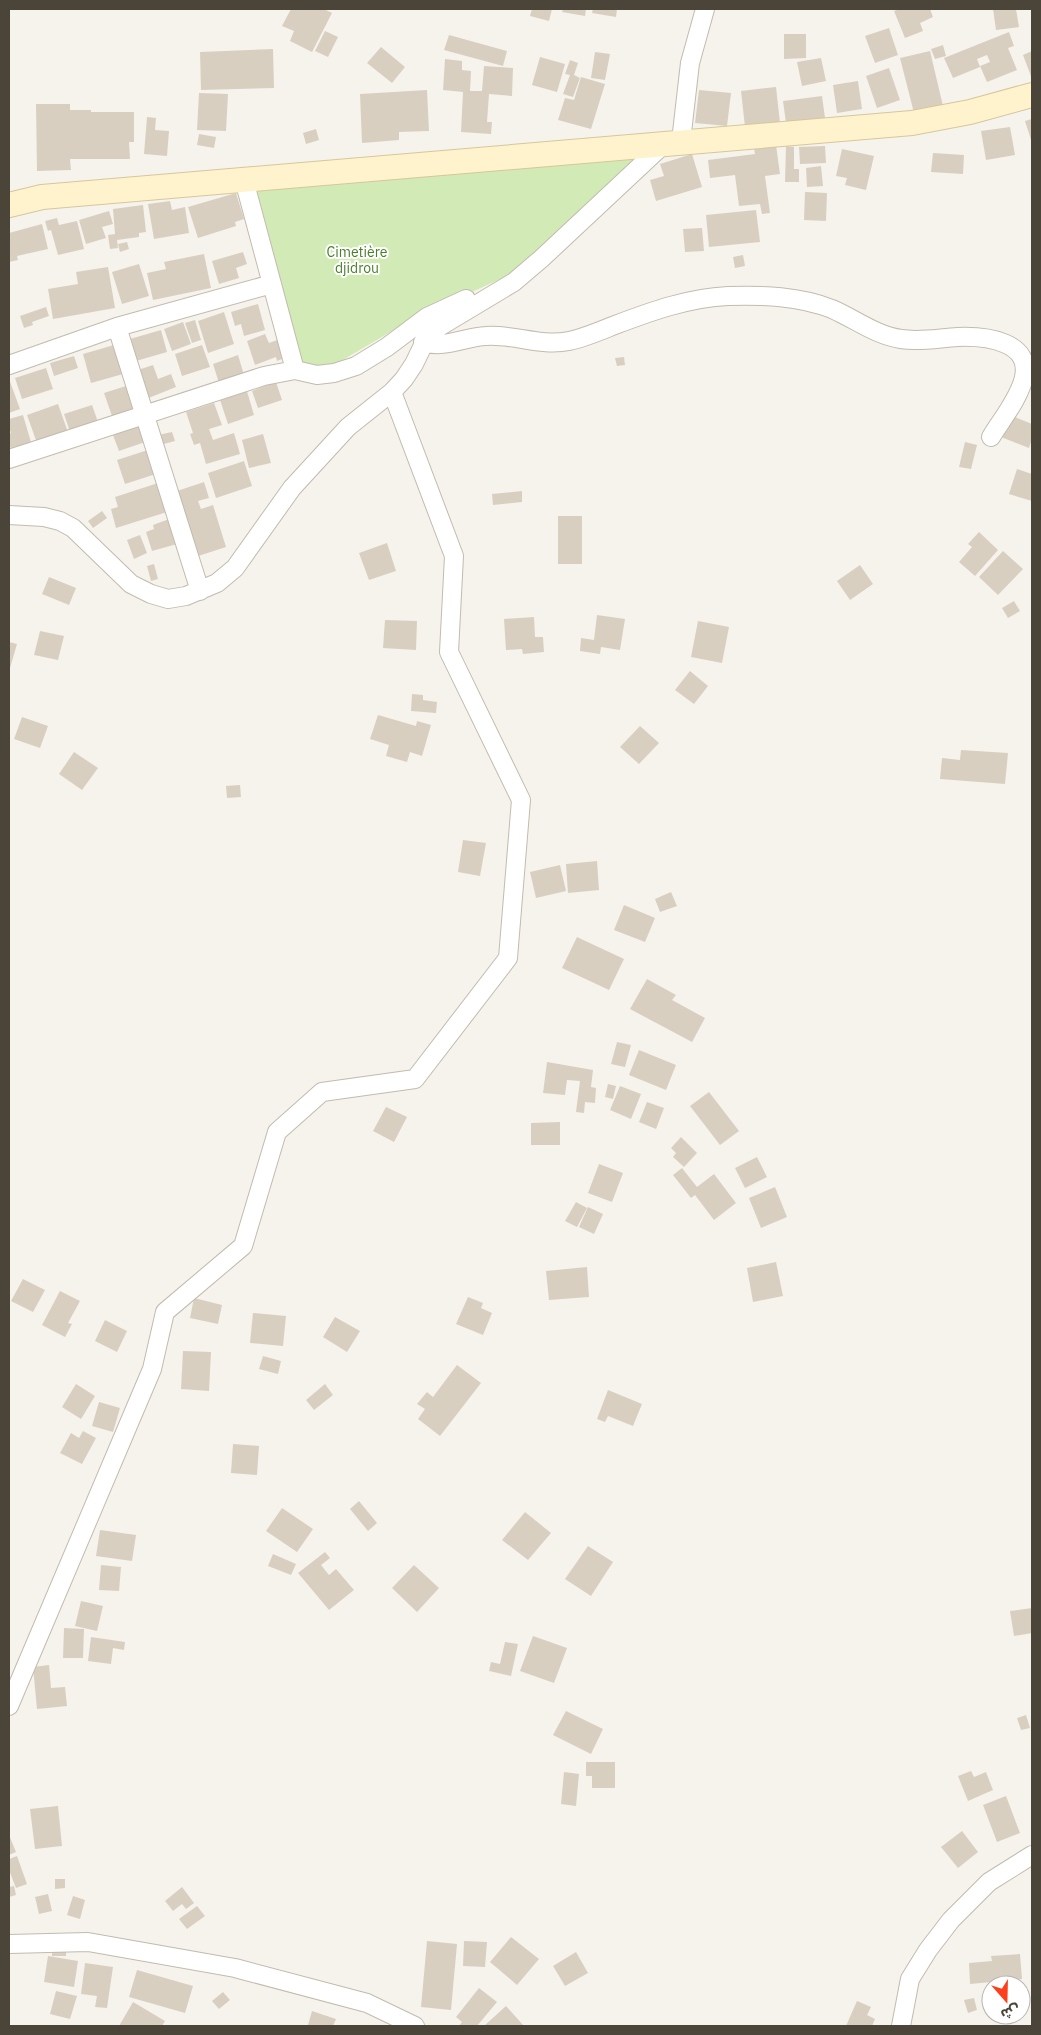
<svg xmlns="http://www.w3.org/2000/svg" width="1041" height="2035" viewBox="0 0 1041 2035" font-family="'IBM Plex Sans','Noto Sans Arabic',sans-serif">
<rect width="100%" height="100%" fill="#f6f3ec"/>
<path fill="#d2eab5" d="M653,149L514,273L414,318L336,364L304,370L257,191Z"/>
<path fill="#d8cfc1" d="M291,9H324L332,13L312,52L290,41L294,31L282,26Z
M532,9H552L549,21L530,16Z
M563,9H586L585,16L562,12Z
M593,9H617L616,17L592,13Z
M900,9H930L933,17L920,23L923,31L905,38L894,11Z
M993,9H1016L1019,27L996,30Z
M889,28L898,55L875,63L865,36Z
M325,31L338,37L328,57L315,51Z
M1009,32L1014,46L1008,48L1017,70L987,82L980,66L990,62L987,55L977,59L980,67L953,78L944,58Z
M784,34H806V58L784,59Z
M449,35L507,51L503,66L444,50Z
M943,45L946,56L935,59L931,49Z
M381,47L405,67L392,83L367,63Z
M273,49L274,88L201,90L200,52Z
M930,51L943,106L914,113L900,58Z
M1032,51V79L1023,55Z
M595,52L610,54L605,80L591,78Z
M540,57L565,64L557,92L532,85Z
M821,58L826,81L802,86L797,62Z
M445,59L462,61V70L471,71L470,91H482L484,66L513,68L512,96L489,94L487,122H492L491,134L461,132L463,92L443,90Z
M570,60L578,63L574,75L580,78L573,97L563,94L570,75L565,74Z
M889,68L900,100L877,108L866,76Z
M581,77L605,84L591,129L558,120L565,98L574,100Z
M858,81L862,109L837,113L833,85Z
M776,87L780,123L745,127L741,91Z
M427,90L429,131L399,132V140L362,143L360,94Z
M699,90L731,93L727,126L695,123Z
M199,93L228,94L226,131L197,130Z
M822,96L825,118L786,123L783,101Z
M36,104H70V110H91V112H134V142H129L130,159H70L71,170L37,171Z
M147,117L156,118L155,130L169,131L167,156L144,154Z
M1032,119V143L1025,121Z
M1010,127L1015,155L986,160L981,131Z
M316,129L319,140L306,144L303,133Z
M199,134L216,137L214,148L197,145Z
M776,145L780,174L765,176L770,213L762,214L760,204L739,206L735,175L710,178L708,160L755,154L754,148Z
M786,146L794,147V169H799V182H785Z
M825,146L826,163L800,164L799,147Z
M842,149L874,156L866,190L845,185L847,178L836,176Z
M933,153L964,155L963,174L931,172Z
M692,154L702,187L656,201L650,180L664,176L660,164Z
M821,166L823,186L807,187L806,168Z
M805,192L827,193L826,221L804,220Z
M236,193L244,219L235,222L236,226L198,238L188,207Z
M170,201L172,210L185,207L189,233L154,239L148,204Z
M143,205L146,232L139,233V237L117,240L118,248L110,249L108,235L115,234L113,209Z
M756,210L760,242L709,247L706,215Z
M109,211L113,224L102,227L106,238L86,244L79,220Z
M57,218L59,225L77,221L84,249L58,255L51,230L48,231L45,221Z
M42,224L48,249L17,256L18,260L9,262V233Z
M702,228L704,251L685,252L683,229Z
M127,242L129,249L120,252L118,244Z
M243,252L247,264L236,268L239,278L219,284L212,261Z
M204,254L211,288L153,300L147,273L166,269L164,262Z
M743,255L745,266L735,268L733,257Z
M139,264L149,296L122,304L112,272Z
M108,267L115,308L53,319L48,289L78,284L76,272Z
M258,304L265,330L244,336L241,324L235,326L231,312Z
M46,307L49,316L32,322L33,325L24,328L20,316Z
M224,312L234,344L208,353L198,321Z
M195,320L201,340L192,343L185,323Z
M183,322L191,344L172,351L164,329Z
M161,330L167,352L136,361L130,339Z
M265,334L269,343L280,339L287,357L277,361L276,357L255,365L247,341Z
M114,345L123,374L91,383L83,354Z
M202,345L210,367L182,376L175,354Z
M238,355L244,375L219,383L213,364Z
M74,356L78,368L54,376L50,363Z
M624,357L625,365L617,366L615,358Z
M153,365L158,379L171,374L176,387L146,399L135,371Z
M46,368L53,389L22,399L15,378Z
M9,379L20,409L9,413Z
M276,382L282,400L258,408L252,391Z
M129,385L137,408L112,416L104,393Z
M246,388L254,415L228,424L219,397Z
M214,403L222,425L209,429L213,440L234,433L240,454L206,464L200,443L194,445L190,434L193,433L186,412Z
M58,404L69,435L38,446L27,415Z
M92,405L98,422L70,432L64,414Z
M23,415L33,449L12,451L9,444V434L11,433L10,430L9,431V419Z
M1010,415L1032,424V439L1029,448L1001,437Z
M137,420L145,442L119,451L111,430Z
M172,432L175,441L160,445L158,435Z
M263,434L271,463L249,468L242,440Z
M965,442L977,445L971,469L959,467Z
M151,449L159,473L125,484L117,460Z
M244,461L252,486L216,498L208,473Z
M1017,469L1032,474V501L1009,494Z
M204,482L209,498L198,501L201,509L213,505L226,547L195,557L174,492Z
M158,483L167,512L116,528L111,509L118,507L115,497Z
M522,491V502L493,505L492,494Z
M102,511L107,518L93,528L88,521Z
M558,516H582V564H558Z
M169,519L177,544L152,551L146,532L154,529L153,525Z
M979,532L998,550L975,576L959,562L972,547L968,544Z
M140,535L147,553L134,559L127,540Z
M387,543L396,571L369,580L359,553Z
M1003,551L1023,569L998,595L979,577Z
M154,564L158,579L151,581L147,566Z
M860,565L873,584L850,600L837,581Z
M49,577L76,588L69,605L42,594Z
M1014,601L1020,611L1008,618L1002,608Z
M597,615L625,619L620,650L601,647L600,654L580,651L581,638L594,640Z
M534,617L535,637H543L544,652L523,654L522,649L506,650L504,619Z
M385,620L417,621L416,650L383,648Z
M698,621L729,627L722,663L691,657Z
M40,631L64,636L58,660L34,655Z
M9,642L17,644L10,668L9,667Z
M690,671L708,686L694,704L675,690Z
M412,694L423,695V700L437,702L436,713L411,711Z
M378,715L416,726L417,721L431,725L422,756L410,752L407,762L386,756L389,745L370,739Z
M22,717L48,726L40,748L14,739Z
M640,726L659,743L639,764L620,747Z
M961,750L1008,753L1005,784L940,779L942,758L960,760Z
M74,752L98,768L82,790L59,774Z
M240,785L241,797L227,798L226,786Z
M463,840L486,843L480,876L458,872Z
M597,861L599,890L568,893L566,864Z
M560,865L566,891L536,898L530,872Z
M671,892L677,906L660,912L655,899Z
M624,905L655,918L645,942L614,930Z
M577,937L624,959L609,990L562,968Z
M647,979L676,995L672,1000L705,1018L692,1042L630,1009Z
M617,1042L631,1045L625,1067L611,1064Z
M639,1050L676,1065L666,1090L629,1075Z
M547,1062L593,1070L591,1087L596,1088L595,1103L585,1102L584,1113L576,1112L580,1081L567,1080L565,1095L543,1093Z
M608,1084L616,1086L613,1099L605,1097Z
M620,1086L641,1094L631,1119L610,1110Z
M709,1092L739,1131L720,1145L690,1106Z
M647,1102L664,1108L656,1129L639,1122Z
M386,1107L407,1117L394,1142L373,1131Z
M560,1122V1145H531V1123Z
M681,1137L697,1153L684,1167L673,1157L676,1153L671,1148Z
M757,1157L767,1177L745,1188L735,1168Z
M599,1164L623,1173L612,1202L588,1193Z
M682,1168L697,1187L714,1174L736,1203L714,1220L695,1195L691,1198L673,1175Z
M775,1187L787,1217L761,1228L749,1198Z
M576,1202L587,1208L577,1227L565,1221Z
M588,1207L603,1214L594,1234L579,1227Z
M776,1262L783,1296L753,1302L747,1268Z
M587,1267L589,1297L549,1300L546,1271Z
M23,1279L45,1290L33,1312L11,1301Z
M60,1291L80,1301L68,1323L72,1324L65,1337L42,1325Z
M468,1297L483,1303L481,1308L492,1313L483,1335L456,1324Z
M194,1298L222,1305L218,1324L190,1318Z
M253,1313L286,1316L283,1346L250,1343Z
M335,1317L360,1331L347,1352L323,1337Z
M105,1320L127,1331L117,1352L95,1341Z
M183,1351L211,1352L209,1391L181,1389Z
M263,1356L281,1361L278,1374L259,1369Z
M457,1365L481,1383L440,1436L418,1419L425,1409L417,1404L427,1392L433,1397Z
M76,1384L95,1396L81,1419L62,1407Z
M325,1384L333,1395L314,1410L306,1400Z
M608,1390L642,1404L633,1426L608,1416L605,1422L597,1419Z
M99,1402L120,1408L113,1432L92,1426Z
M83,1431L96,1438L82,1464L60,1453L71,1433L79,1438Z
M233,1444L259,1446L257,1475L231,1473Z
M359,1501L377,1523L368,1531L350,1509Z
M282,1508L313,1529L297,1552L266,1531Z
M525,1512L551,1533L528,1560L502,1540Z
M100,1530L136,1535L132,1561L96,1556Z
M588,1546L613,1562L591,1596L565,1579Z
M325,1552L330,1558L321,1565L329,1575L336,1569L354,1590L329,1610L298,1573Z
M273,1554L296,1564L291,1575L268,1566Z
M101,1565L121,1567L119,1591L99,1590Z
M414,1565L439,1588L417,1612L392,1588Z
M81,1601L103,1606L97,1631L75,1626Z
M1032,1608V1633L1014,1636L1010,1611Z
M64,1628L84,1629L83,1658H63Z
M533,1636L567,1648L554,1683L520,1671Z
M91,1637L125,1642L124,1650L113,1648L111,1664L88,1661Z
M505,1642L518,1644L511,1676L489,1671L491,1662L500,1664Z
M49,1665L51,1688L65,1687L67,1706L37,1709L33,1667Z
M566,1711L603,1729L591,1754L553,1735Z
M1026,1715L1030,1728L1021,1730L1017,1718Z
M586,1762H615V1788H592V1776H586Z
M971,1771L974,1777L986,1772L993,1790L968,1801L958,1776Z
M564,1772L579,1774L576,1806L561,1804Z
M1006,1796L1020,1833L997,1842L983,1805Z
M58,1806L62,1846L35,1849L30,1809Z
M962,1831L978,1852L958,1868L941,1847Z
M9,1835L16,1852L9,1855Z
M17,1856L27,1884L16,1888L9,1870V1859Z
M55,1879H65V1888L55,1889Z
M14,1886L16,1895L9,1897V1887Z
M182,1887L194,1903L186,1909L182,1904L173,1911L165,1901Z
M48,1894L52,1911L39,1914L35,1897Z
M73,1896L85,1900L80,1919L67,1915Z
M197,1906L205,1916L187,1929L179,1919Z
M511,1937L539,1959L517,1985L490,1962Z
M427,1941L457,1944L451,2010L421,2007Z
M464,1941L487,1942L485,1967L463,1966Z
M52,1944H66V1956H52Z
M576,1952L588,1973L565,1986L553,1966Z
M1020,1954L1022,1979L970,1984L969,1963L992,1961L991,1956Z
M48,1956L78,1961L74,1987L44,1982Z
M85,1963L113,1967L107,2008L95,2007L97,1996L81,1994Z
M137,1970L193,1986L185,2013L129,1997Z
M479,1988L497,2002L477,2026H459L462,2022L456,2017Z
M56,1991L77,1996L70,2019L50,2014Z
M223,1992L230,2000L219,2009L212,2001Z
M974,1998L977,2010L968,2013L964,2000Z
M857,2001L871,2007L867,2015L875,2019L872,2026H846Z
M133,2002L165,2021L162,2026H119Z
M506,2006L524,2026H484Z
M312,2011L336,2019L333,2026L308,2025Z"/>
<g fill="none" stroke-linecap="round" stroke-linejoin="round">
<defs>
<path id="street" d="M681,141L690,63L705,9
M244,180L295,370
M117,327L200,591
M423,342C444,349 465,337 486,336C514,334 541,347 569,341C584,338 600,331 615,325C652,311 688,298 728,296C763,295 799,296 832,309C855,319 875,335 901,339C920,342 939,338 958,337C985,336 1035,341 1023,381C1017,401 1002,419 991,437
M9,365L117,327L272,284
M9,459L264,376L295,370L317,375L334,373L356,366L387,347L427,317L466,299
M9,515L44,517L60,521L73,528L131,584L151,594L168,599L186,596L217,583L235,568L292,488L348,427L392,392L404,379L414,364L429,333L514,282L541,259L665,143
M9,1706L152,1369L165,1312L243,1246L277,1132L322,1092L415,1079L508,958L521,800L449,652L454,556L392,392
M9,1944L88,1942L235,1968L367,2003L415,2026
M901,2026L910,1979L928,1950L951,1920L989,1882L1032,1855"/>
<path id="secondary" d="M9,205L42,197L912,123L970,112L1032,95"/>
</defs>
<use href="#street" stroke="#c2bbae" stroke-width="20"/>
<use href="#secondary" stroke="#d6c79b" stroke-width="26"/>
<use href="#street" stroke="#fff" stroke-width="18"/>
<use href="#secondary" stroke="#fff3cd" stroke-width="24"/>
</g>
<g text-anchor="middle" stroke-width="4" stroke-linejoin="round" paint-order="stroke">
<g font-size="14" fill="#4a7f2a" stroke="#fff">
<text x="357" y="257">Cimetière<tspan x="357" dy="16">djidrou</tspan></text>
</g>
</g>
<rect width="1041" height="2035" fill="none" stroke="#4b4439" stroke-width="20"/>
<g transform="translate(1006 2000) rotate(160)"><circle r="24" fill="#ffffff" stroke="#b7b4b0"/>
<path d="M0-4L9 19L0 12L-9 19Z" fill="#fc3f1d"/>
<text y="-8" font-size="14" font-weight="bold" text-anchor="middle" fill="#4b4439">ش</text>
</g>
</svg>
